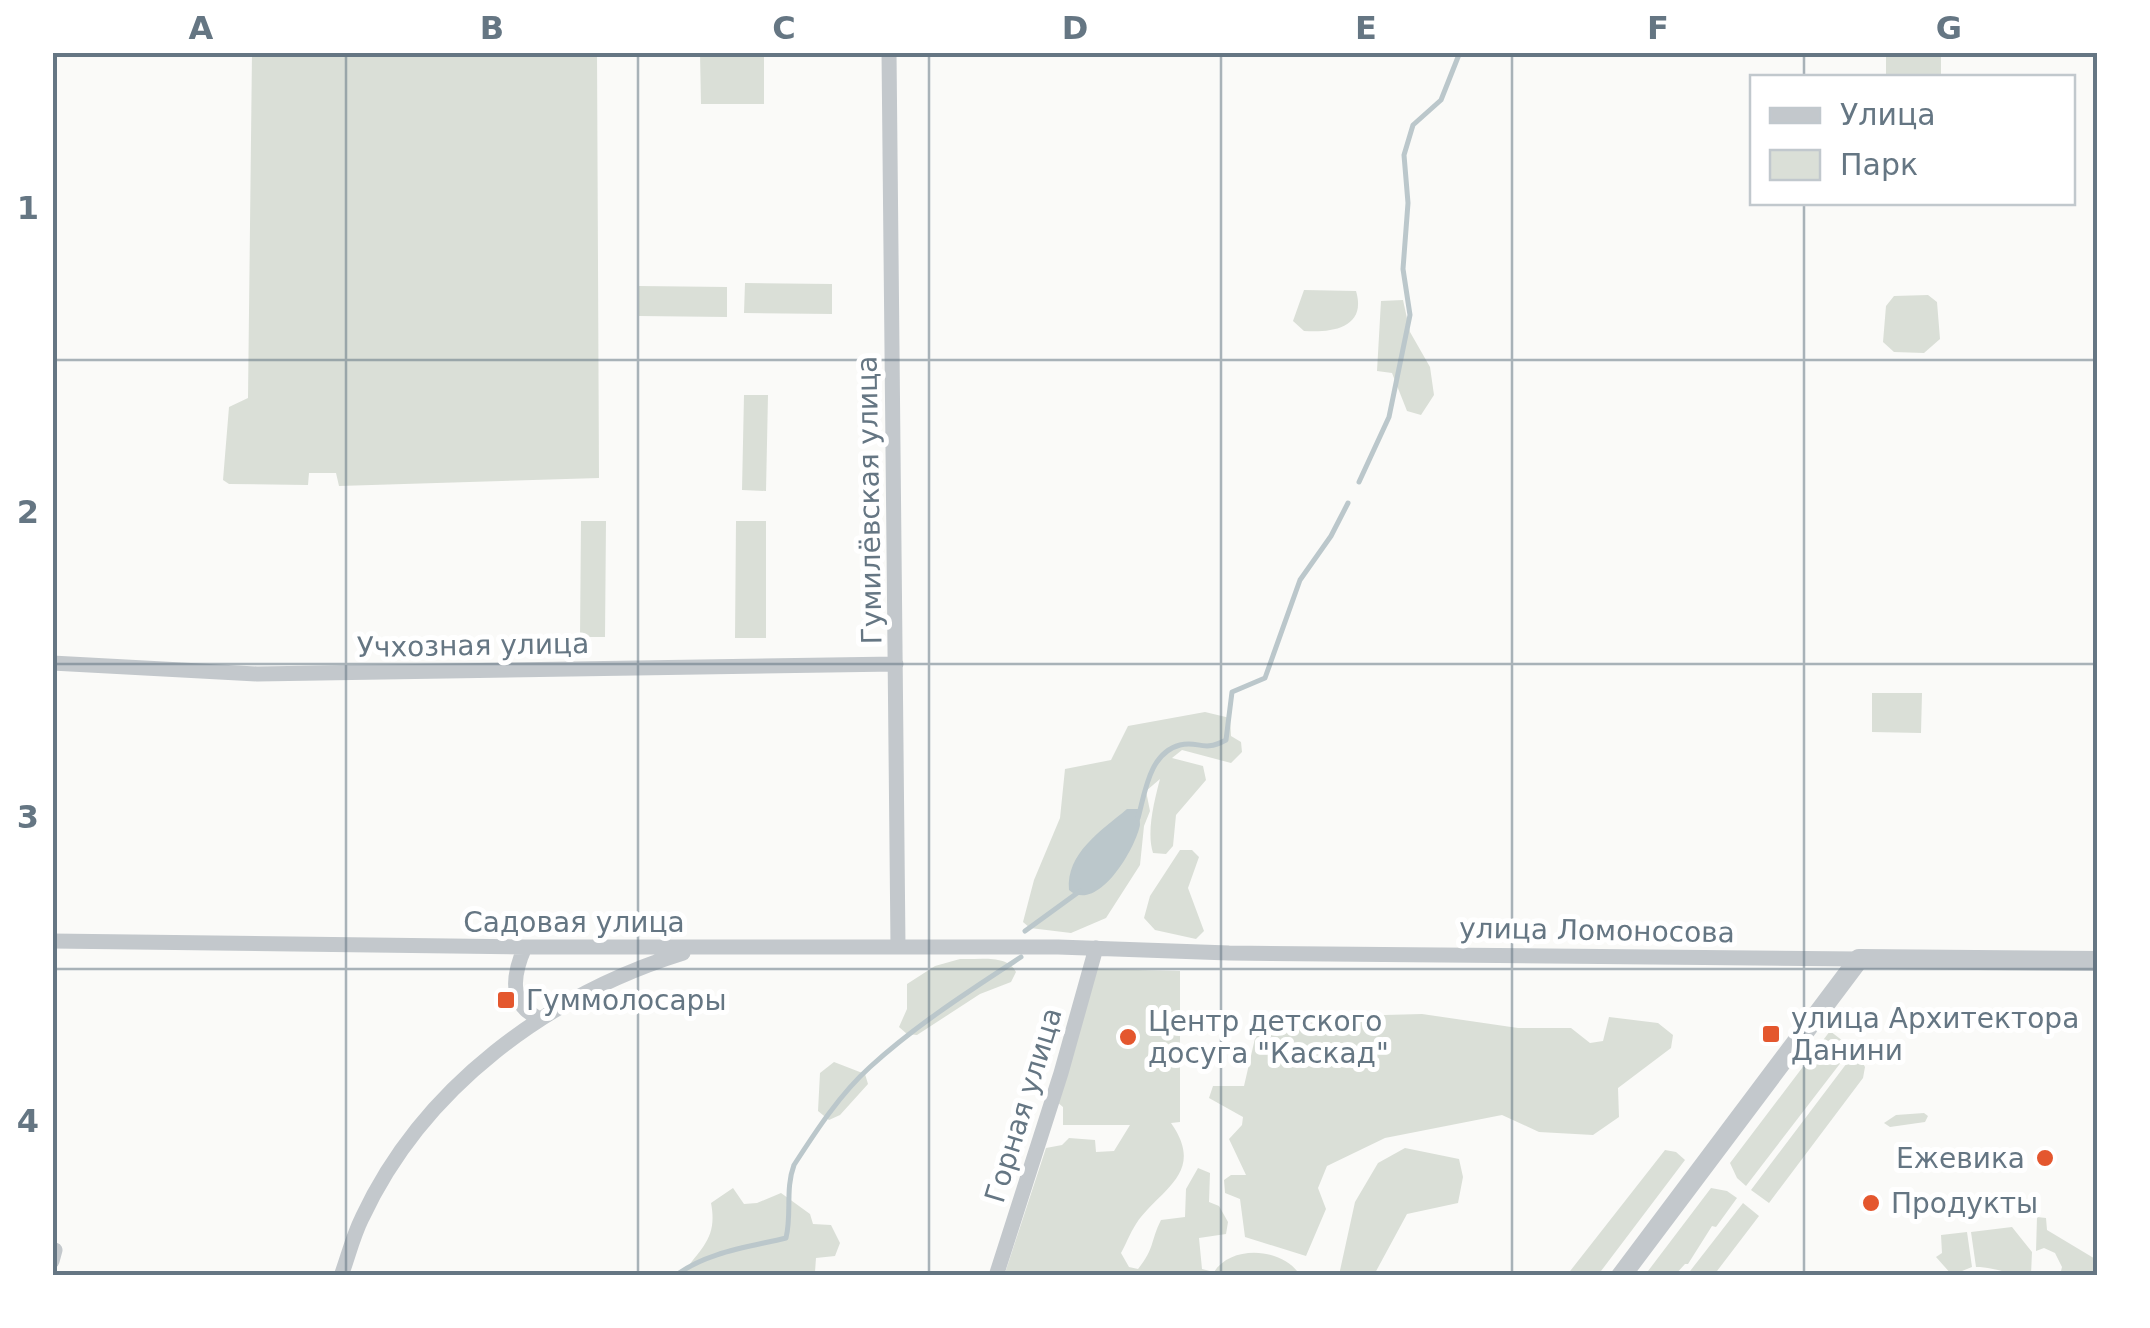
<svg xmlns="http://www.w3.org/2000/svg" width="2150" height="1328" viewBox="0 0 2150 1328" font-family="'DejaVu Sans',sans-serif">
<rect width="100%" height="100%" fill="#fafaf8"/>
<path fill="#dadfd7" d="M252,53H597L599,478L339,486L336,473H309L308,485L229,484L223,480L229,407L248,398Z
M700,53H764V104H701Z
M1886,53H1941V77H1886Z
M745,283L832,284V314L744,313Z
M639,286L727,287V317L639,316Z
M1304,290L1356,291C1367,328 1332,333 1304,331L1293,321Z
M1928,295L1937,302L1940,339L1924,353L1894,352L1883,342L1886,306L1894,296Z
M1403,300L1410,332L1430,367L1434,395L1421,415L1407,411L1392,373L1377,371L1381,301Z
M744,395H768L766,491L742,490Z
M581,521H606L605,637H580Z
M736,521H766V638H735Z
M1872,693H1922L1921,733L1872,732Z
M1205,712L1230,718L1231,736L1241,742L1242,752L1231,763L1182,750L1172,758L1203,766L1206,780L1176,815L1173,846L1166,854L1153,853C1146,832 1155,798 1160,779L1146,791L1150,811L1144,826L1140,865L1106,918L1071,933L1030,928L1023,922L1034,880L1060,818L1065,769L1111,760L1128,726Z
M1180,850H1192L1199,857L1188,888L1204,931L1196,939L1155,930L1144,918L1150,896Z
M960,959C979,960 1007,954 1016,972L1011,982L980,994L917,1035L907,1034L899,1027L907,1009V984L935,966Z
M1096,969L1180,971V1122L1171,1123C1207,1174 1158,1190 1136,1224C1130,1233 1126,1244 1121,1253L1129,1267L1138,1269C1155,1248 1150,1242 1161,1220L1185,1217L1186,1189L1198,1168L1210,1173L1209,1202L1219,1206L1228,1222L1226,1234L1199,1238L1202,1269L1214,1272C1232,1244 1283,1248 1300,1275L1004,1276L1046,1148L1062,1145L1069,1138L1095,1140L1096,1152L1114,1151L1130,1125H1063V1107L1057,1102Z
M1422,1014L1518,1028H1571L1590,1043L1603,1041L1609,1017L1658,1023L1673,1035L1671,1048L1618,1088L1619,1117L1593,1135L1539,1132L1502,1115L1385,1138L1327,1166L1318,1188L1326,1209L1306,1256L1245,1237L1240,1199L1225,1193L1224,1180L1231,1175H1246L1229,1139L1242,1125L1243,1117L1209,1098L1213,1086H1244L1259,1021L1305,1026L1310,1017Z
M1830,1031L1852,1048L1746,1186L1737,1178L1730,1163Z
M1856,1051L1865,1067L1863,1078L1769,1203L1751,1190Z
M834,1062L865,1074L868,1084L840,1115L829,1120L818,1111L820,1073Z
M1924,1113L1928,1116L1925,1122L1890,1127L1884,1123L1896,1115Z
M1405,1148L1459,1159L1463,1177L1458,1203L1407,1214L1374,1275H1339L1355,1202L1378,1163Z
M1665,1150L1676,1152L1685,1160L1598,1275H1567Z
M733,1188L744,1204L757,1203L781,1193L810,1214L813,1224L831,1225L840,1243L835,1256L816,1258L815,1272L811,1275H682C700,1248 718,1239 711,1203Z
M1711,1188L1727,1191L1737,1198L1716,1227L1712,1226L1688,1264H1685L1675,1275H1645Z
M1743,1203L1759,1216L1714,1275H1687Z
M2037,1217L2046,1218L2047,1230L2097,1260V1271L2082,1275H2060L2062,1267L2055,1253L2044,1248L2036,1251Z
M2012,1227L2032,1252L2031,1275C2012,1276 1996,1267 1976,1267L1971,1232Z
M1967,1232L1972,1267L1952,1275L1936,1257L1942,1253L1941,1235Z"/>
<path fill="#bbc7cb" d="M1127,809H1138C1139,814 1140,820 1140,825C1135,850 1097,914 1069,890C1066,853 1101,831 1127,809Z"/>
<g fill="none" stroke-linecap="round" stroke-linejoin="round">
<path stroke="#bbc7cb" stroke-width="5" d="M1359,482L1389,417L1410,315L1403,269L1408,203L1404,155L1413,125L1441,100L1460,52
M1138,818C1145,793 1149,753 1180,745C1199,740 1202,753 1226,740L1232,692L1265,678L1300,580L1331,536L1348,503
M1025,931L1080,891
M675,1276C706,1252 749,1247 786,1238C792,1214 785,1189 794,1165C816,1131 840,1094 870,1067C916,1025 969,991 1021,957"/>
<path stroke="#c3c8cc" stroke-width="15" d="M889,52L898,946
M52,663L257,674L896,664
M52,941L525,947H1058L1229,953L1859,959
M525,947C513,974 507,1004 540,1019
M52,1249L55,1250L52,1261
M341,1276C348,1257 353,1236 362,1218C423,1087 548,995 683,953
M996,1276L1061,1073L1096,948"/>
<path stroke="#c3c8cc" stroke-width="20" d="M1621,1276L1859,959L2098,961"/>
</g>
<path fill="none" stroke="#657683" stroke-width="2.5" stroke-opacity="0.55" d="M346,52V1276M638,52V1276M929,52V1276M1221,52V1276M1512,52V1276M1804,52V78M1804,202V1276M52,360H2098M52,664H2098M52,969H2098"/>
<g fill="#e4572e" stroke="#fff" stroke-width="4">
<rect x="496" y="990" width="20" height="20" rx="5"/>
<rect x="1761" y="1024" width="20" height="20" rx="5"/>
<circle cx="1128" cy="1037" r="10"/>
<circle cx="2045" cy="1158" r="10"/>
<circle cx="1871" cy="1203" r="10"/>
</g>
<g text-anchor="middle" stroke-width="10" stroke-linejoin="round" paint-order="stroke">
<g font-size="28" fill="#657683" stroke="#fff">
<text transform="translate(869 500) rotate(-91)" y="10">Гумилёвская улица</text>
<text transform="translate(473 645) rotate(-1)" y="10">Учхозная улица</text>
<text x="574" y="932">Садовая улица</text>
<text transform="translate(1597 930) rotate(1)" y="10">улица Ломоносова</text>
<text transform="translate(1023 1105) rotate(-73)" y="10">Горная улица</text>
</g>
<g font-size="28" fill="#657683" stroke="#fff" text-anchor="start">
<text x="526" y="1010">Гуммолосары</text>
<text x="1791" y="1028">улица Архитектора<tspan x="1791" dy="32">Данини</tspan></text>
<text x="1148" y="1031">Центр детского<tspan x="1148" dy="32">досуга "Каскад"</tspan></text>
<text x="2025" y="1168" text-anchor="end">Ежевика</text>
<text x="1891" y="1213">Продукты</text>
</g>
</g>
<rect width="2150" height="1328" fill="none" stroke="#ffffff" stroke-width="110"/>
<rect x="1750" y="75" width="325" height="130" fill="#ffffff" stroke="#c1c8cd" stroke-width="2.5"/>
<rect x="1770" y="108" width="50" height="15" fill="#c3c8cc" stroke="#c1c8cd" stroke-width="2.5"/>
<text x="1840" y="125" font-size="30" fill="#657683">Улица</text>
<rect x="1770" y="150" width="50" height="30" fill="#dadfd7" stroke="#c1c8cd" stroke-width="2.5"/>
<text x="1840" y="175" font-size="30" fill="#657683">Парк</text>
<rect x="55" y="55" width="2040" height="1218" fill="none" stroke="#657683" stroke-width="4"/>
<g font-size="32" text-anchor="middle" font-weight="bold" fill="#657683">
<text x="201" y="39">A</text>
<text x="492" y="39">B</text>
<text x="784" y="39">C</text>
<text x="1075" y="39">D</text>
<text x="1366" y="39">E</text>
<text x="1658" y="39">F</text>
<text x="1949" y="39">G</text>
<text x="28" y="219">1</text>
<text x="28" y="523">2</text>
<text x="28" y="828">3</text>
<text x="28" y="1132">4</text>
</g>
</svg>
